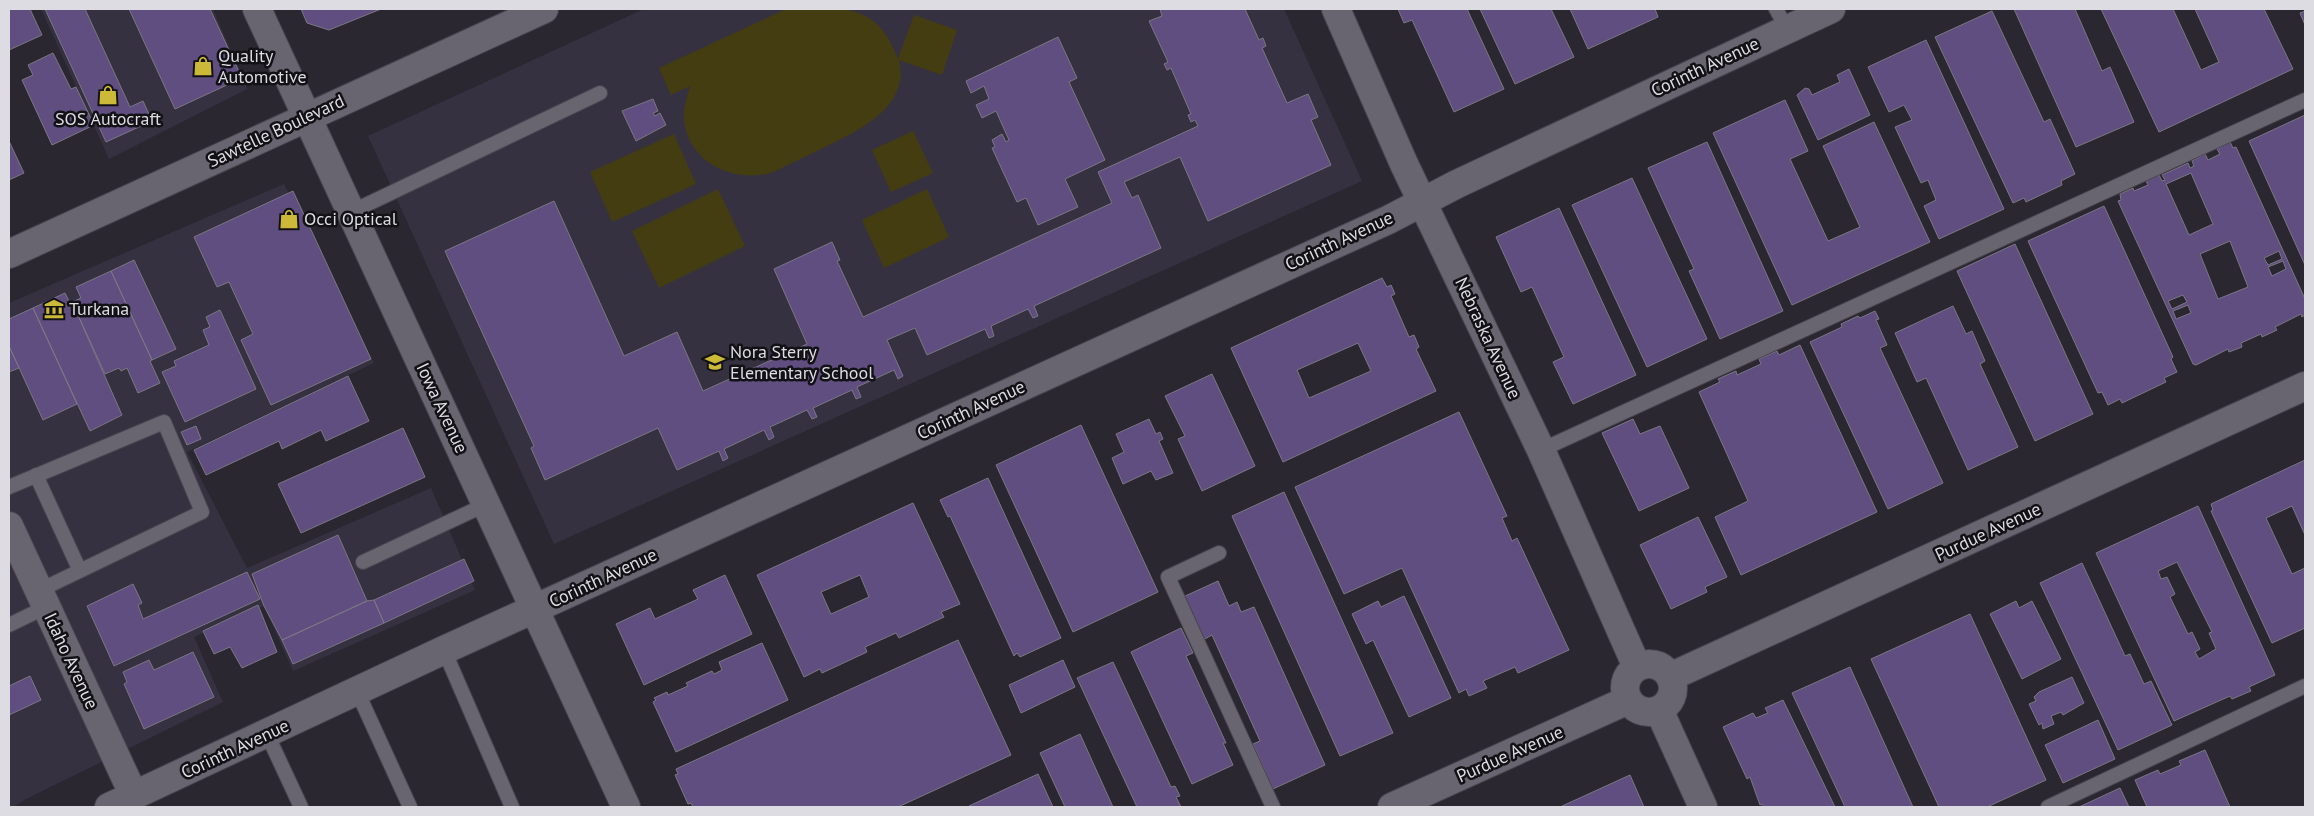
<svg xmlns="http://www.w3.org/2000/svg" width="2314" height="816" viewBox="0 0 2314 816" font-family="'PT Sans',sans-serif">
<rect width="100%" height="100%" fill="#2a2731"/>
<path fill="#363140" d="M41,9H213L247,89L109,159Z
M644,9H1284L1362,181L554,544L368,136Z
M284,184L374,363L187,452L247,568L431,488L475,590L293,671L264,606L194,637L223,702L24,800L14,807H9V303Z"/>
<path fill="#443d12" d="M786,9C842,9 876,0 898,59L914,15L957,30L942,75L899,60C910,107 861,129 827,146C808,155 790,164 771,173C733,183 689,163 684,120C683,109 687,97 690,86L671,95L659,68Z
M913,131L933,173L891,192L872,150Z
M674,134L696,184L612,222L590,172Z
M718,189L745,246L659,288L632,231Z
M927,189L949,237L884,268L862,220Z"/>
<path fill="#604e80" stroke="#7b7783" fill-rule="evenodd" d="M9,9H30L42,35L9,50Z
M45,9H85L130,107L143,101L152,121L106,142Z
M129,9H210L242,78L175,109Z
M301,9H381L329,30L307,23Z
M1160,9H1245L1259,40L1263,38L1266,46L1262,48L1287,103L1308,94L1318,117L1311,120L1331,165L1208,221L1180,157L1124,182L1132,198L1138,195L1161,248L1034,306L1038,316L1033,318L1028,309L991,326L994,336L989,338L985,329L927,355L915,328L887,340L903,376L898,379L894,370L857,387L861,397L856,399L852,390L813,408L817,417L812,419L807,410L770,427L774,437L769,440L764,430L724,449L728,458L723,461L719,451L677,470L658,428L545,480L531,448L534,446L445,251L554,201L624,356L677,332L703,391L807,344L774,269L832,242L840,260L837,261L863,317L1112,203L1098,172L1198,126L1195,120L1191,122L1188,115L1191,114L1171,68L1167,70L1164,64L1168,62L1149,21L1162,16Z
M1398,9H1467L1504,89L1454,112L1412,20L1404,23Z
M1480,9H1551L1574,57L1515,84Z
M1570,9H1655L1658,17L1588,49Z
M2014,9H2075L2102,71L2110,67L2134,122L2076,147Z
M2101,9H2173L2201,70L2219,62L2195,9H2264L2293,69L2159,132Z
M1992,11L2044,122L2050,119L2075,174L2061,181L2062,185L2026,202L2024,198L2013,203L1935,37Z
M2305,11V25L2300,13Z
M1058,37L1077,78L1069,82L1105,160L1065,179L1078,207L1038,225L1026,198L1017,202L992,148L995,147L992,140L1002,134L1006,142L1009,140L996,111L982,118L976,105L989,99L984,86L971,93L966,81Z
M1926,40L2004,209L1939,239L1924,206L1936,200L1928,180L1921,183L1895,127L1912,120L1904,105L1889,112L1868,67Z
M53,53L71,89L76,87L94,125L52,145L22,80L33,75L28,65Z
M1849,69L1870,115L1818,140L1797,95L1805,88L1809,89L1812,95L1840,82L1837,75Z
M653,99L658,111L653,113L655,116L660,113L666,125L636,141L622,111Z
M1785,100L1808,151L1790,159L1828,241L1860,227L1823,146L1874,122L1930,242L1792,305L1713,133Z
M2305,115V265L2249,141Z
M9,141L24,173L9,180Z
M1707,142L1783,311L1720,339L1689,271L1694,269L1648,168Z
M2230,142L2233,148L2236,147L2305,299V315L2302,317L2301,314L2275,327L2277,330L2262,337L2261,334L2241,343L2242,347L2229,352L2228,349L2196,365L2193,364L2118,201L2121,200L2120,194L2133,188L2134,191L2148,185L2146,181L2159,175L2162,181L2165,180L2162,175L2188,163L2190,168L2194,166L2192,161L2205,154L2208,160L2220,154L2217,149ZM2191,173L2213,224L2189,235L2166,184ZM2230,241L2248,287L2218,299L2200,254ZM2279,251L2282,259L2268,265L2264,258ZM2283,261L2286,269L2272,276L2268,267ZM2183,295L2187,302L2172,309L2168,301ZM2188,305L2191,313L2176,319L2173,311Z
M1632,178L1707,339L1647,367L1572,205Z
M293,191L371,359L271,405L241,340L253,334L229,282L217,287L194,237Z
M2104,206L2173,357L2171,359L2177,372L2164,378L2166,382L2122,403L2120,399L2108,405L2102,392L2098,393L2028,241Z
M1559,208L1636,375L1573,404L1553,362L1564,357L1532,287L1521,292L1496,237Z
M2015,244L2093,414L2035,441L1957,271Z
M134,260L176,349L152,360L111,271Z
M111,271L152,360L150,361L160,383L138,393L127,368L121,371L119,368L105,374L72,302L81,298L76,287Z
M1382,278L1387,287L1391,285L1395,294L1391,296L1409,337L1414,335L1419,347L1416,349L1436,391L1283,462L1231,348ZM1358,343L1371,371L1309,398L1297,370Z
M65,293L70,303L72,302L122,415L90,431L33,308Z
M1953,306L1966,334L1972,331L1985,361L1980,364L2018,447L1968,470L1926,378L1917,382L1895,333Z
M33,308L77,404L43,420L9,346V319Z
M220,310L256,389L185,422L162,372L176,366L174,361L209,345L203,330L210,327L206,317Z
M1875,311L1879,319L1876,320L1887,345L1880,348L1943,483L1888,509L1810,342L1842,327L1841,324L1858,316L1860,318Z
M1800,345L1877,512L1741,575L1715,517L1748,501L1699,392L1720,382L1718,379L1736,371L1737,375L1761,364L1759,359L1777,351L1779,355Z
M9,346L19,368L9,372Z
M1212,374L1255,466L1202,491L1178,439L1185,436L1165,396Z
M348,376L369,421L326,441L321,430L282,449L279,441L206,475L194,450Z
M1459,412L1507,516L1502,518L1512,541L1517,538L1569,650L1518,673L1515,667L1483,681L1487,688L1469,696L1466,689L1459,693L1402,568L1344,594L1295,487Z
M1149,419L1156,434L1160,432L1163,439L1159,441L1173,473L1156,480L1151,471L1123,484L1112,458L1124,452L1116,434Z
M1633,419L1640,434L1660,426L1689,488L1639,511L1602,433Z
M1081,425L1158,592L1073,632L996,465Z
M196,426L201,439L187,445L181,432Z
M403,428L425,477L301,533L278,484Z
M2305,460V535L2292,506L2266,518L2292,574L2305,568V628L2272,643L2211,511L2213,510L2211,504Z
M988,478L1061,638L1020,657L1017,653L1014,656L950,516L948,517L940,500Z
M1284,492L1393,733L1340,756L1232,516Z
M913,503L960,604L941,612L944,617L899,638L896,633L865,647L867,652L822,673L820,669L804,677L757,575ZM860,575L869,597L831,614L821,592Z
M2198,506L2275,675L2249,687L2251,691L2232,699L2230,696L2174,721L2096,553ZM2177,562L2212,632L2209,633L2216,649L2199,659L2195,652L2200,649L2192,632L2188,634L2170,597L2175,594L2167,577L2161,579L2158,571Z
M1698,517L1727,577L1705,587L1707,592L1671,609L1640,545Z
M338,535L367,601L282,640L264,606L252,574Z
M464,559L474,581L384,623L374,600Z
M2082,563L2125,656L2130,654L2144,684L2151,681L2172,725L2118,750L2040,583Z
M247,572L260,599L114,666L87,606L133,584L142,603L138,605L143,619Z
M725,575L752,634L644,685L616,624L650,608L655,619L698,599L693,590Z
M1218,581L1229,606L1237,602L1241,612L1254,607L1325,765L1273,789L1253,744L1260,741L1212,635L1203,640L1183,597Z
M1404,596L1451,698L1409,717L1373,640L1366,644L1352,614L1378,601L1381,607Z
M374,600L384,623L293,664L282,640L367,601Z
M2016,601L2019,608L2032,601L2061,659L2022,679L1990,614Z
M258,605L277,652L242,668L230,647L214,654L203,631Z
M1970,614L2046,780L1987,807H1939L1871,659Z
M1181,628L1193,653L1186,656L1226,743H1223L1233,765L1192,784L1131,652Z
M958,640L1011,755L898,807H693L691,803L688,804L675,775L678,774L676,769Z
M762,643L788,700L676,752L653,702L656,700L654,698L667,692L668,695L688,686L686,683L712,671L714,674L722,670L719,662Z
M193,652L214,697L144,729L124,684L127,682L123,672L149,660L154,670Z
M1063,660L1075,687L1021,713L1009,685Z
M1113,662L1171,787L1175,786L1180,796L1176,797L1181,807H1137L1077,678Z
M1850,667L1913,807H1845L1792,693Z
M30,676L41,700L9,715V686Z
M2072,677L2084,703L2063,715L2061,712L2051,716L2054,724L2043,729L2042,723L2039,725L2029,704L2036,701L2034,697L2039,692Z
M1783,700L1835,807H1764L1762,804L1760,805L1750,777L1747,779L1723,727L1753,713L1756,718L1768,713L1765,708Z
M2098,720L2115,759L2063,783L2045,745Z
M1080,734L1113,807H1065L1040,753Z
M2205,750L2230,807H2147L2135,780L2158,770L2160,774L2181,765L2179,761Z
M1038,774L1053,807H969V806Z
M1630,775L1644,807H1560Z
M2120,788L2129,807H2079Z"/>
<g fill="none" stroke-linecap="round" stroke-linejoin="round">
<defs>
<path id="service" d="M1776,9L1787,29
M351,212L600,93
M1541,450L2305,100
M36,475L80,571
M9,487L164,422L202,512L38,591
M1219,553L1168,577L1273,807
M363,562L487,504
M9,625L46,607
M444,650L512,807
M357,691L410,807
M267,734L301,807
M2048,807L2305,686"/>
<path id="minor" d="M257,9L626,807
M1336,9L1404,164L1541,450L1637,667
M9,526L134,796
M1625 688a24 24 0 1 1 48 0a24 24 0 1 1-48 0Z
M1670,677L2305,386
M1659,710L1703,807
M109,807L444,650L1388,220L1457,184L1831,9
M1392,807L1628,700"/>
<path id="tertiary" d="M9,254L544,9"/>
</defs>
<use href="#service" stroke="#48454e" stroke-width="16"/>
<use href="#minor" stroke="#48454e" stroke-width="30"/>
<use href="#tertiary" stroke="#48454e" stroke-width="30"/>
<use href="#service" stroke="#696570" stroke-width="14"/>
<use href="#minor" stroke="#696570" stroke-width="28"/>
<use href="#tertiary" stroke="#696570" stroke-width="28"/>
</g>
<defs>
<symbol id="shop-bare" viewBox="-9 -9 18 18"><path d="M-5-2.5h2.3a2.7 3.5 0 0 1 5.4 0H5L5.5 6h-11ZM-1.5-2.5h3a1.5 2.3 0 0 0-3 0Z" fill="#cdb938" stroke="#121115" stroke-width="2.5" paint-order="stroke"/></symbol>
<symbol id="museum-bare" viewBox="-9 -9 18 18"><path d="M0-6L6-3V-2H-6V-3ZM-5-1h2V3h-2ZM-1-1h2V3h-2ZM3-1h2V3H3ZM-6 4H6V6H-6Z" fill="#cdb938" stroke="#121115" stroke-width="2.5" paint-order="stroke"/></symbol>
<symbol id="school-bare" viewBox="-9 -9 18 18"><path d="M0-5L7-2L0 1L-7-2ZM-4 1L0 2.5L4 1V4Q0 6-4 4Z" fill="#cdb938" stroke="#121115" stroke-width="2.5" paint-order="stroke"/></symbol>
</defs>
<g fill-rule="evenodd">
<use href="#shop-bare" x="189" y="52" width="28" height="28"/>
<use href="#shop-bare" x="94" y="81" width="28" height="28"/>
<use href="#shop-bare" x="275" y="205" width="28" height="28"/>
<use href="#museum-bare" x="40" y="295" width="28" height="28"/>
<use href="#school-bare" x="701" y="348" width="28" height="28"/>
</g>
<g text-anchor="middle" stroke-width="5" stroke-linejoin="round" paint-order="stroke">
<g font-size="18" fill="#dedce3" stroke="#121115" text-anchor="start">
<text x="218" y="62">Quality<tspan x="218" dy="21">Automotive</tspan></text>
<text x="108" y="125" text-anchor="middle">SOS Autocraft</text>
<text x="304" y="225">Occi Optical</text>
<text x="69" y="315">Turkana</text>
<text x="730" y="358">Nora Sterry<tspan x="730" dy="21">Elementary School</tspan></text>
</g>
<g font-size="18" fill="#dedce3" stroke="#121115">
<text transform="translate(1705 67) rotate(-25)" y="6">Corinth Avenue</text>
<text transform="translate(276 131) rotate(-25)" y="6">Sawtelle Boulevard</text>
<text transform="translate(1339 241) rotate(-25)" y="6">Corinth Avenue</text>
<text transform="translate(1488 338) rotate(65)" y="6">Nebraska Avenue</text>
<text transform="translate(442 408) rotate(65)" y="6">Iowa Avenue</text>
<text transform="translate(971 410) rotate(-25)" y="6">Corinth Avenue</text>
<text transform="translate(1988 532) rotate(-25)" y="6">Purdue Avenue</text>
<text transform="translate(603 578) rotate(-25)" y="6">Corinth Avenue</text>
<text transform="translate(71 661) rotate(65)" y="6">Idaho Avenue</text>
<text transform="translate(235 749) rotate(-25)" y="6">Corinth Avenue</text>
<text transform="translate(1510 754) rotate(-24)" y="6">Purdue Avenue</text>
</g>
</g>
<rect width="2314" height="816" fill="none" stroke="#dedce3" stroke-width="20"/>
</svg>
